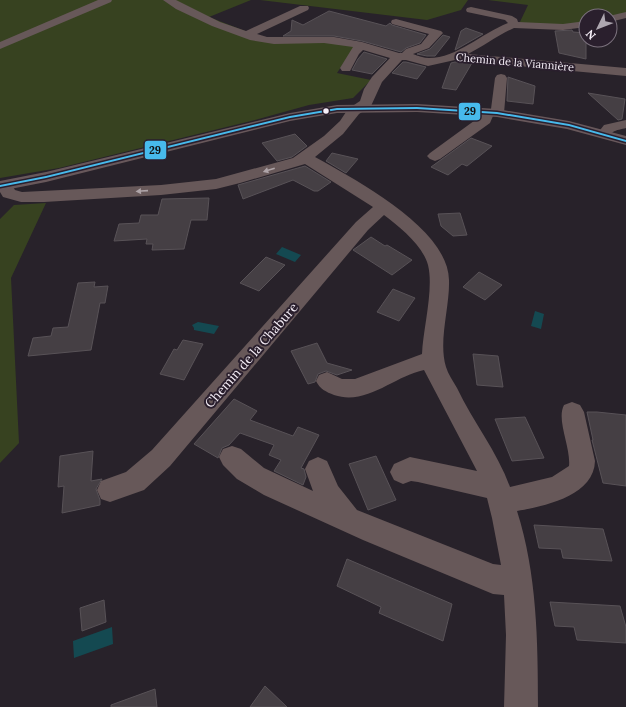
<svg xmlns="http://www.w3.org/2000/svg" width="626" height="707" viewBox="0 0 626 707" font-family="Lora,serif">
<rect width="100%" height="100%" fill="#28222a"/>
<path fill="#374220" d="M0,0H251L209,17L258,36L284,40L324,42L355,46L337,73L371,80L353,98L309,105L255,120L59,168L0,178Z
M260,0H468L461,10L427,20Z
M488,0H626V13L610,16H586V21L568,25L519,24L528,5Z
M46,203L11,278L19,443L0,463V219L14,205Z"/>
<path fill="#144951" d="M282,247L301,255L295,262L276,254Z
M535,311L544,314L541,329L531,326Z
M198,322L219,326L214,334L194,330V328L192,325Z
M112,627L113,644L74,658L73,641Z"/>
<path fill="#453f44" stroke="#585257" d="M329,11L386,26L390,23L392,25L426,35L420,43L406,48L401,52L362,41L334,36H283L291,31L292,20L303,25Z
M466,28L483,34L455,50L461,31Z
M572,30L573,32L586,33V59L559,53L555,31Z
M443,35L450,37L435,56H427L417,54L430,49Z
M364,52L387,59L372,74L352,70L358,59Z
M403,62H406L426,67L417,79L392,73Z
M455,62L472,63L456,90L442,88L451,63Z
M508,77L535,86L533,104L507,101Z
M588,93L625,99L622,119L618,120Z
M295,134L307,146L292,157L277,161L262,143Z
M471,138L492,146L467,166L462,164L448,175L431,167Z
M332,153L358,159L346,173L326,161Z
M305,166L331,182L318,191H314L293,180L243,199L238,185Z
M209,198L207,220H191L184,249L152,250L153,244H146L147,239L114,241L119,224L139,223L141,215H158L162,199Z
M460,213L467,235L453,236L441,226L438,214Z
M371,237L385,246L387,245L412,260L392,275L353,250Z
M266,257L285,265L259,291L240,283Z
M479,272L502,285L485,300L463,287Z
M95,282L94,287L108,286L105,303H100L91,350L28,356L33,338L51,336L53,328L68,327L78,283Z
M393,289L415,298L399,321L377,312Z
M183,340L203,344L184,380L160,374L174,349L177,350Z
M317,343L327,363L352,370L337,375L326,371L318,374L315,382L308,384L291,351Z
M473,354L498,356L503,387L477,385Z
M234,399L257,411L250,420L293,436L298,427L319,435L301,468L304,469L306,477L303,485L274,471L281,460L269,455L274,445L240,433L229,445L222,448L218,458L194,444Z
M587,412H597L626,415V486L603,483L592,440H593Z
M525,417L544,458L512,461L495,419Z
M93,451L91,481L102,479L96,489L100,500V505L62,513L64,486L58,487L60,456Z
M376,456L396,500L368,510L349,464Z
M534,525L603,529L612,561L563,558L561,549L539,548Z
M347,559L452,604L443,641L379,613L381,607L337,586Z
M104,600L106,622L82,631L80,608Z
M550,602L620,606L626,627V643L577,640L574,627L555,626Z
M265,686L287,707H250Z
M155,689L157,707H111V705Z"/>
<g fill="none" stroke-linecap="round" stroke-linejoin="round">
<path fill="#675859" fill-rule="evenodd" d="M98,0H112L111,2L0,49V42Z
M163,0H176L220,22L246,31L300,6H308L309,8L308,10L257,34L267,37H334L362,42L399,53H402L406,49L421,44L429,34L392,24L391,22L392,20L396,19L441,31L443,33L429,48L413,54C418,56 424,58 429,58C457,58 482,33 508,23L505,20L467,12L466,10L467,8L471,7L512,16L517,19L518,22L563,24L586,21V27L563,30L514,28C498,35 484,46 468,54L626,68V76L455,60L428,66L406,60H402L382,82L371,106L359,114L343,134L315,157C356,180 448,228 449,280C450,307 438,341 446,367C448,374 453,381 457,388C473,422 497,451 510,487L552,477L569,466C571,447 556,420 564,405L572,402L580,405L584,412L595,461C594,496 545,506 517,511C537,574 538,641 538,707H504L506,635L504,595L493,594L363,540L264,495L237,479L223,465L219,457L223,449L232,446L241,449L264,468L313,491L305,469L309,461L318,457L327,461L338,486L357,510L493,564L501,565L492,518L487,498L418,482L411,481L403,484L394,480L390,472L394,464L410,457L477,471L424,370C394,376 367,406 334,395C326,392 320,389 316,381L319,375L327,372L342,379H355L422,354C423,329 434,289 428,265C423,246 400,227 384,215L368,230L170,466L144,490L110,502L101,499L97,490L101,481L126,472L152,450L356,222L373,207L305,164L240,183L216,189L161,195L44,202H21L3,197L0,192V181L10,182L15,190L22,192L161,185L216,179L293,158L324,136L340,121L348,109L360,101L364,89L372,77L390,58L363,50L359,54L350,71H342L340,68L353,47L324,43L274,44L250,40L212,26L176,9Z
M626,12V18L610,22L609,16Z
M501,74L505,75L507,78L504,113L502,116H493L490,123L440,159L435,161L430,159L427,156L430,153L478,118L482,109H491L495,78L497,75Z
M626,120V128C622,129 616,130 613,132C608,137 607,139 599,137L597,134L604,125Z"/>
<path fill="#68585b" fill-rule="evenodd" d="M417,104L497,109L569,121L626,136V145L567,129L497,117L417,112L337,113L290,121L46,182L0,191V181L46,172L290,113L337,105Z"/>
<defs>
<path id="bus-1" d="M417,107L497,112L569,124L626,140V142L569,126L497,114L417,109L337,110L290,118L46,178L0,187V185L46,176L290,116L337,108Z"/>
</defs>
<use href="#bus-1" stroke="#2a1f2d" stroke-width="3"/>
<use href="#bus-1" fill="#47baec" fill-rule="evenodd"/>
</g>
<defs><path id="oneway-solid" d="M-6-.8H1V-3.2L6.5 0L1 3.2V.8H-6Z"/></defs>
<g fill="#aea4a8">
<use href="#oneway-solid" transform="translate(269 170) rotate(163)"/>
<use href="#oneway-solid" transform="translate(142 191) rotate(176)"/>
</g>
<circle fill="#f6eff8" stroke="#2a1f2d" stroke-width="1.5" cx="326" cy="111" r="3.5"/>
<g text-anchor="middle" stroke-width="4" stroke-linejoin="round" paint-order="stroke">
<g font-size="11" fill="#f6eff8" stroke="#2a1f2d">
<text transform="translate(515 62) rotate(5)" y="4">Chemin de la Viannière</text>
</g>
<g font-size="13" fill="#f6eff8" stroke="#2a1f2d">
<text transform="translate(251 355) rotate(-49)" y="5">Chemin de la Chabure</text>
</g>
</g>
<g stroke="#2a1f2d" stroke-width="1.5">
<rect x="458" y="102" width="23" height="19" rx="4" fill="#47baec"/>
<rect x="144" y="140" width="23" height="20" rx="4" fill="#47baec"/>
</g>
<g font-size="11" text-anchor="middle" font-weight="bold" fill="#111">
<text x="470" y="115">29</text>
<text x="155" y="154">29</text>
</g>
<g transform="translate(598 28) rotate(227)"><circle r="19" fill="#2a1f2d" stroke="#7c727e"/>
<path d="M0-3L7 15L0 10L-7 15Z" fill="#aea7b0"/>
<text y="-6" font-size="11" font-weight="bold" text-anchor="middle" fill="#f6eff8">N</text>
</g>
</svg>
